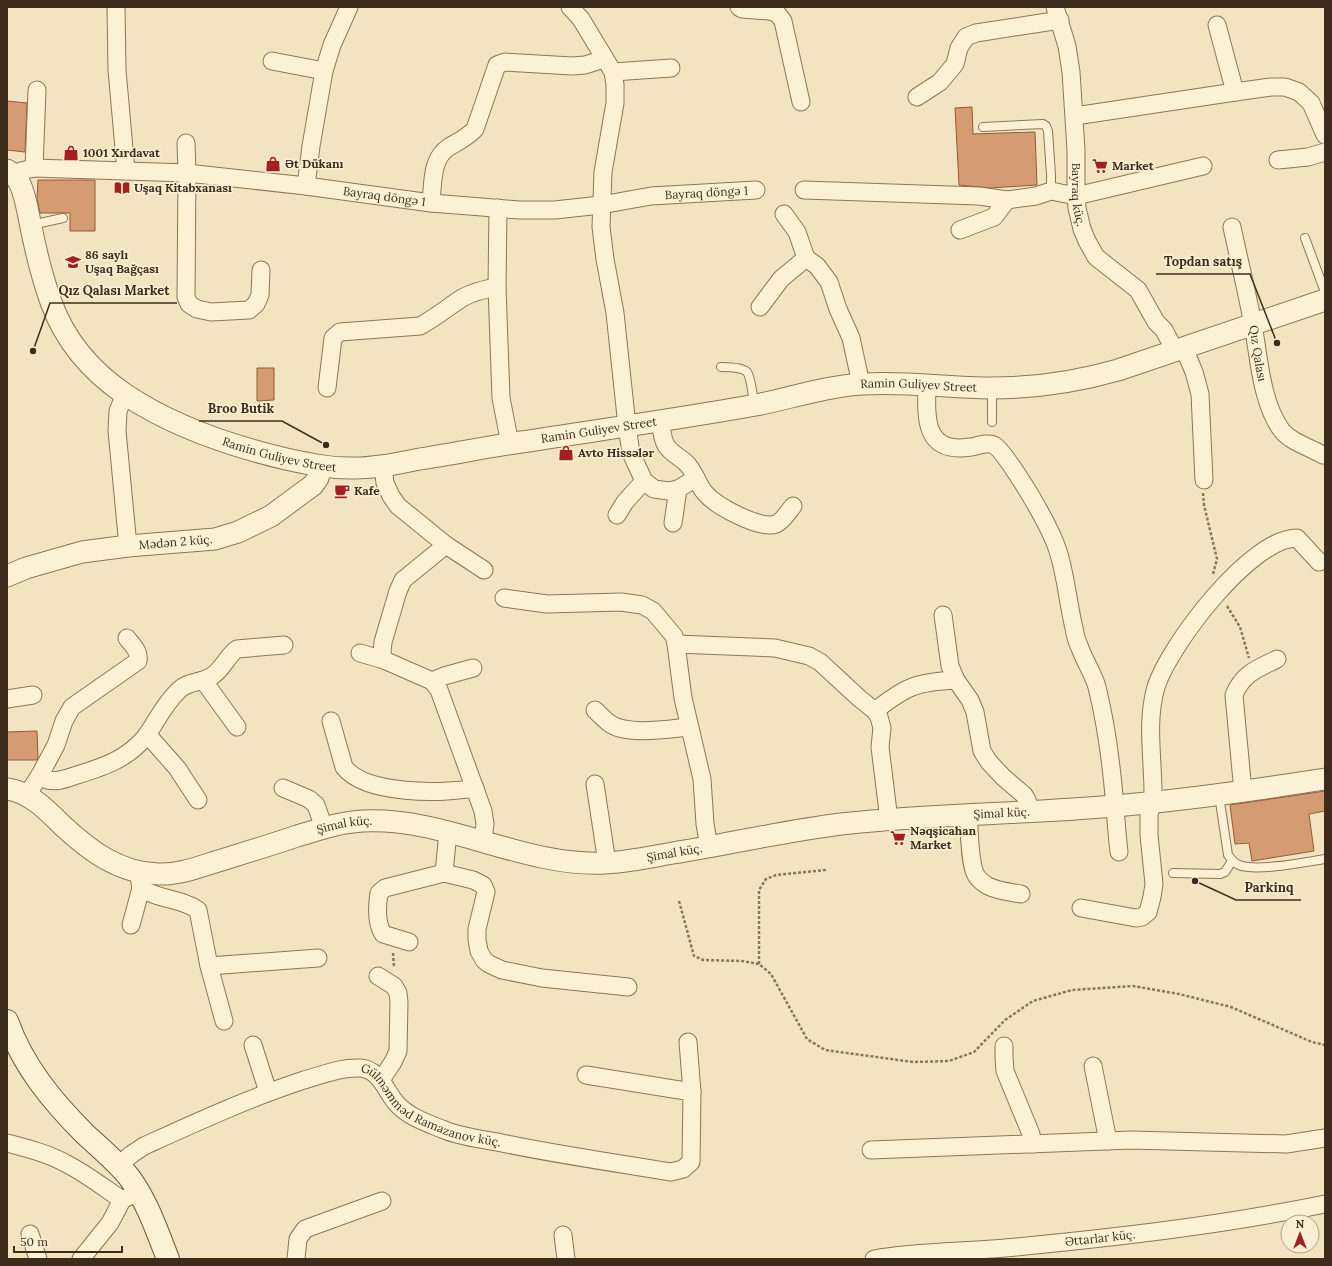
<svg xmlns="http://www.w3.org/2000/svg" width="1332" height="1266" viewBox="0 0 1332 1266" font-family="Lora,serif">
<rect width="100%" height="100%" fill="#f3e4c1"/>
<path fill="#d59b72" stroke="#915b39" d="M7,101L27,103L25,152L7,150Z
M972,107L973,134L1035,132L1037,185L990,188L959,185L955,108Z
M38,180H95V231H70V213H40L37,199Z
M257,368H274V400L257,401Z
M37,731L38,757L37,760H7V732Z
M1325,791V811L1309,814L1314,851L1252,861L1249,843L1235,844L1230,805Z"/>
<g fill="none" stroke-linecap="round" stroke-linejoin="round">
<defs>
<path id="service" d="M983,127L1043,124L1046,126L1048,131L1051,175V191
M31,225L63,218
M1305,238L1325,292
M721,367C728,367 742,367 747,372C751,377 753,397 754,404
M992,389V422
M1219,795L1228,855C1231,859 1234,863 1239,865C1256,872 1305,862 1325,859
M1173,873L1220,874L1225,872L1232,861"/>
<g id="minor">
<path d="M116,7L117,70L126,171"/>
<path d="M570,7L581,19L613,72L615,85V103L603,172L601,227L605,259L615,313L627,426L631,453L644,481L654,489L669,491L678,489L696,478"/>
<path d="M739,7L742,9L769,11L777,13L783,21L801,102"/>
<path id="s1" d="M1055,7L1067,46L1071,72L1076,150V196L1077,208L1082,229L1087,241L1096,257L1138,290L1156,322L1164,330L1175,351"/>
<path d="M1217,25L1235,92"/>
<path d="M272,61L324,71"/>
<path d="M613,72L671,68"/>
<path d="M917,97L940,82L955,64L959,48L966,37L976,33L1060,20"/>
<path d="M1075,116L1235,92L1271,87H1285L1299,92L1311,103L1325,135"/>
<path d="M186,143L187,173L186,297L189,304L197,309L211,312L249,310L256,304L260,295L261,270"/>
<path d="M1278,160L1308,157L1325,152"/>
<path d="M34,168L37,90"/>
<path id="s2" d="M15,176L21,171L34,168L187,173L306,186L431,203L519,210H555L601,205L651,196L756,190"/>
<path d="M306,186L311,146L324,71L332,45L349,7"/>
<path d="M804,190L979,196L1007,200L1036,196L1051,191L1076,196L1203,166"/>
<path d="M431,203C433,184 431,158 449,147C459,141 468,137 475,129L497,65L505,62L572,66L585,65L604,59"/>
<path d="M498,208L497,287L501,398L510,444"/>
<path d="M784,214L797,232L806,258L817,266L829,282L838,309L851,338L861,384"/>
<path id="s3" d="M1232,227C1239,260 1247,292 1253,325C1259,357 1261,400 1280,428C1288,441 1309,447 1323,455"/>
<path d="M960,230L994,217L1007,200"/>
<path d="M760,307L781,279L806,258"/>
<path d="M1184,348L1194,372L1200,394L1204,480"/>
<path d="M927,385C926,419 924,454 971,447C977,446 988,442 994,445C1003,450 1030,494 1036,505C1044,519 1053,535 1058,551C1066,576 1068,603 1074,628C1075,635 1077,642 1080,648C1085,662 1093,673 1097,687C1104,716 1109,747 1112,776C1115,801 1116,827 1119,852"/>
<path d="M327,388L333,338L340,332L420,326C435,318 448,307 462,298C473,292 485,289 497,287"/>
<path d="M125,394L118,411L117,431L128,546"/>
<path d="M660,420C662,429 662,443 669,449C674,455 683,459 688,465C695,473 698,485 705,493C716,506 760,530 776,524C783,521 788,512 793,506"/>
<path d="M383,466L385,483L391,496L398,506L446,545L484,570"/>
<path d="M617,515L625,502L644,481"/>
<path d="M673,523L678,489"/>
<path d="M446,545L403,580L398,591L383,642L382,653L384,660L432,681L439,690L483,811L485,824L483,841"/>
<path d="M504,598L547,604L621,602L642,605L653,611L674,636L676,644L683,698L702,779L705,824L709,847"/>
<path d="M943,615L950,666L956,680L970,700L975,712L982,751L989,762L1003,777L1024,795L1027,800L1030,811"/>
<path d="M676,644L775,648L809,656L820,662L859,698L875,711L879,717L882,728L880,747L889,820"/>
<path d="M360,653L384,660"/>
<path d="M203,680L237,727"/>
<path d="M432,681L444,676L473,668"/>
<path d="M7,699L33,695"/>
<path d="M595,710C599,714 604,719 609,723C626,736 668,729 689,727"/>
<path d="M875,711C906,686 917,682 956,680"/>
<path d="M331,721L344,767C365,795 443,794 475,788"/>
<path d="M147,734L177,768L198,800"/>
<path d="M40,775C48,785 63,780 74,776C103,767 127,760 147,735C157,720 165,703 179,690C188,681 202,683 212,676C223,669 227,656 237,649L284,645"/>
<path d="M595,784L607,863"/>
<path d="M283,788L309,799L316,805L324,828"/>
<path d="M1243,792L1234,695C1243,673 1257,669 1277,659"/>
<path d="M27,795L40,775L56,745L64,721L72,707L138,661C140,651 132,645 127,638"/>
<path d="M968,815C970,831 969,859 975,873C977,879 983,883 988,886C998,891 1010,892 1021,894"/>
<path d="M138,871L141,888C158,900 181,898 198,910L209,966L224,1021"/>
<path d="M444,873L448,832"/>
<path d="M1081,908L1136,918L1142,917L1148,912L1152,897L1154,884L1149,835V814L1153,802V793C1153,758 1146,721 1156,687C1169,646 1250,538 1297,538L1319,562"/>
<path d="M131,925L141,888"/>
<path d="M409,942L383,934C376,923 377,906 379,893L385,888L444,873L473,880L483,885L486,892L477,929V940L479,951L484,960L489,964L502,970L542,978L628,987"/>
<path d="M209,966L318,958"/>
<path d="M378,976L394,986L398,993L399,1002L398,1051L393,1062L381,1080"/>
<path d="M253,1045L268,1092"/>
<path d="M1004,1046V1058L1005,1071L1031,1134L1032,1144"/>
<path d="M1093,1066L1108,1141"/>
<path d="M586,1075L692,1092"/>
<path d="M7,1143C26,1148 47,1153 65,1163C85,1173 103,1187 122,1200"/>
<path d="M871,1150L1131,1140L1286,1144L1325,1138"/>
<path id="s4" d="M117,1166L132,1154L144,1146C197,1122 249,1098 304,1080C322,1075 341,1067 360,1068C380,1069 386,1092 397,1104C409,1117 427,1123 442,1129C462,1138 486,1139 507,1144C561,1155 616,1163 671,1172L683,1169L691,1162L692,1092L688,1042"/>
<path d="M30,1234L38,1259"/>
<path d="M563,1235L566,1259"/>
<path d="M81,1259L110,1223L122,1200L132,1195"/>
<path d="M296,1259L298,1239L305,1229L382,1201"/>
<path id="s5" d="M874,1259C920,1251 969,1252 1016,1247C1119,1237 1223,1225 1325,1204"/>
</g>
<g id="tertiary">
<path id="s6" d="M7,170C13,174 17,177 20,184C26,197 28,213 31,227C36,252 42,277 51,302C65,341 92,372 126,395C174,427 231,446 286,459C309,464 332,469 356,468C378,468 399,463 420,459C453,454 487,447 521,442C599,430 678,419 756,405C791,398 827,386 863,384C906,381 948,388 991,388C1034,388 1076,382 1118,370L1325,300"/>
<path id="s7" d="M7,576L26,568L82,552L128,546L215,539L238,532L271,516L313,485L318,478L321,466"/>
<path id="s8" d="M7,789C30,792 47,810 63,826C90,851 119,873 158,874C179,875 199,867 218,861C244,853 271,845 297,836C318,830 340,822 363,821C447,817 522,867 605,863C627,862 650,857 673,853C729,844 785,831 841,824C932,814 1024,814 1114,806C1185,800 1255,790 1325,779"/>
</g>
<path id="secondary" d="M7,1021C23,1066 52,1101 85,1134C100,1148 117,1162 129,1177C147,1201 157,1231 168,1259"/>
</defs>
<use href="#service" stroke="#8f7456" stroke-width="10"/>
<use href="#minor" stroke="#8f7456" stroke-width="19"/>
<use href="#tertiary" stroke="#8f7456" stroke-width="23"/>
<use href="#secondary" stroke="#705539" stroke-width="24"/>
<path stroke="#8f7456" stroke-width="2.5" stroke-dasharray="3 2" stroke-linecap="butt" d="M1203,493L1204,505L1217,559L1213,574
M1227,606L1240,627L1249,658
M679,901L694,956L703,960L742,961L759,964L771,974L807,1039L825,1050L913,1062L949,1061L974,1052L1005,1020L1033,1001L1072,990L1133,986L1179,994L1231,1007L1312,1042L1325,1045
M393,953L394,967
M759,964V890L766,879L776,875L826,870"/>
<use href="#service" stroke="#fcf1d5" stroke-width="8"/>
<use href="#minor" stroke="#fcf1d5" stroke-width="17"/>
<use href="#tertiary" stroke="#fcf1d5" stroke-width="21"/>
<use href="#secondary" stroke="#fcf1d5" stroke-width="22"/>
</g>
<defs>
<symbol id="shop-bare" viewBox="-9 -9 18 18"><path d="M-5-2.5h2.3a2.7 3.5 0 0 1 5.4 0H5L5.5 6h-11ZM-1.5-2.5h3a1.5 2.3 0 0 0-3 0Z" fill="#a51f20" stroke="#f9eed1" stroke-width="2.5" paint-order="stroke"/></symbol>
<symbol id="supermarket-bare" viewBox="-9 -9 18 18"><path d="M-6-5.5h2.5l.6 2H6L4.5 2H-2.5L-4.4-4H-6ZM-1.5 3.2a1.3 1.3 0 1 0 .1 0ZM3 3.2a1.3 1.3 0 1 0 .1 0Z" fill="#a51f20" stroke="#f9eed1" stroke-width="2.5" paint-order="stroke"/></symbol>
<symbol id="library-bare" viewBox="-9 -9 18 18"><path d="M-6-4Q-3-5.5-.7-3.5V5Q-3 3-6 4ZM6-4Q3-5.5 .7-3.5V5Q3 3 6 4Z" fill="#a51f20" stroke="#f9eed1" stroke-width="2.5" paint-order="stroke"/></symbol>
<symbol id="school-bare" viewBox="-9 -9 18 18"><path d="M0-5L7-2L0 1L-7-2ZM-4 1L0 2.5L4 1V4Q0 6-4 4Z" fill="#a51f20" stroke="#f9eed1" stroke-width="2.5" paint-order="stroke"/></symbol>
<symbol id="cafe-bare" viewBox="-9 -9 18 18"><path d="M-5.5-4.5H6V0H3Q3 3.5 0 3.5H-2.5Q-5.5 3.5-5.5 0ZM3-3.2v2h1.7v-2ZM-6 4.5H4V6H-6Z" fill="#a51f20" stroke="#f9eed1" stroke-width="2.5" paint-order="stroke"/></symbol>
</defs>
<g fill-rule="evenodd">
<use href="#shop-bare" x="60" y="142" width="22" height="22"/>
<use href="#shop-bare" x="262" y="153" width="22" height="22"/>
<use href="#supermarket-bare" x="1089" y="155" width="22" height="22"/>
<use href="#library-bare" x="111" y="177" width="22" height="22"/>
<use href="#school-bare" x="62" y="251" width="22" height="22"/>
<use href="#shop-bare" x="555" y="442" width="22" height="22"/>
<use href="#cafe-bare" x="331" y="480" width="22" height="22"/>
<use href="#supermarket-bare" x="887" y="827" width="22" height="22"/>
</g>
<g text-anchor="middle" stroke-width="3.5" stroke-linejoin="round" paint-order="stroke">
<g font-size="12" font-weight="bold" fill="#3d2c1c" stroke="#f9eed1" text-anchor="start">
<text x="83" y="157">1001 Xırdavat</text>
<text x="285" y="168">Ət Dükanı</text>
<text x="1112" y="170">Market</text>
<text x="134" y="192">Uşaq Kitabxanası</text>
<text x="85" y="259">86 saylı<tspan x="85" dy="14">Uşaq Bağçası</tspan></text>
<text x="578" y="457">Avto Hissələr</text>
<text x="354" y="495">Kafe</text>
<text x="910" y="835">Nəqşicahan<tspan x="910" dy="14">Market</tspan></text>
</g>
<g font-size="12" fill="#3d2c1c" stroke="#f9eed1">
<text dy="4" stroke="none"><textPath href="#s2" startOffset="697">Bayraq döngə 1</textPath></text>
<text dy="4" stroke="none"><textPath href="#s1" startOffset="190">Bayraq küç.</textPath></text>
<text dy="4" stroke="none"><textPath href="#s2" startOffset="373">Bayraq döngə 1</textPath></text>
<text dy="4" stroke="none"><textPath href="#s3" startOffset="129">Qız Qalası</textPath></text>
<text dy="4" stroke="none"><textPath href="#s6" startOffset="1077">Ramin Guliyev Street</textPath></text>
<text dy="4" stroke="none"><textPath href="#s6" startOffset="753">Ramin Guliyev Street</textPath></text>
<text dy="4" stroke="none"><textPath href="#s6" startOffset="429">Ramin Guliyev Street</textPath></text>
<text dy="4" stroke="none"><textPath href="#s7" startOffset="173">Mədən 2 küç.</textPath></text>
<text dy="4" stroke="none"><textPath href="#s8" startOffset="1037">Şimal küç.</textPath></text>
<text dy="4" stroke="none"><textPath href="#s8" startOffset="371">Şimal küç.</textPath></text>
<text dy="4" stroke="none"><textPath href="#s8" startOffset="707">Şimal küç.</textPath></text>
<text dy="4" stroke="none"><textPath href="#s4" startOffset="348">Gülməmməd Ramazanov küç.</textPath></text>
<text dy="4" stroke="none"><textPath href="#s5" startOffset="227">Əttarlar küç.</textPath></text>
</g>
</g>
<path fill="none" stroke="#3d2c1c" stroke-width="1.5" d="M1277 343L1250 274H1156M33 351L50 303H177M326 445L282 421H199M1195 881L1236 900H1301"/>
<g fill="#3d2c1c" stroke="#f9eed1" stroke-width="1.5">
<circle cx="1277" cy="343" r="4"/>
<circle cx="33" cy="351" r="4"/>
<circle cx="326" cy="445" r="4"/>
<circle cx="1195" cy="881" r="4"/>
</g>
<g font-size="13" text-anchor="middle" font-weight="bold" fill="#3d2c1c" stroke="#f9eed1" stroke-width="3.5" stroke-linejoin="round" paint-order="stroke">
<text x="1203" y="266">Topdan satış</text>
<text x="114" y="295">Qız Qalası Market</text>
<text x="241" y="413">Broo Butik</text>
<text x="1269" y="892">Parkinq</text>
</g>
<rect width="1332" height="1266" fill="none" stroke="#3d2c1c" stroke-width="16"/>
<g transform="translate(1300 1234)"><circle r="19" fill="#f9eed1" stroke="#aea089"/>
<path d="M0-3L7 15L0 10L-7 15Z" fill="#a51f20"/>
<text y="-6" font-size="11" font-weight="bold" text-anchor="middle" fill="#3d2c1c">N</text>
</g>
<path d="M14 1246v6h108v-6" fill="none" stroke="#3d2c1c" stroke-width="2"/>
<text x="20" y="1246" font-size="12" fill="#3d2c1c" stroke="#f9eed1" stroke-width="3" paint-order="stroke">50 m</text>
</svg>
